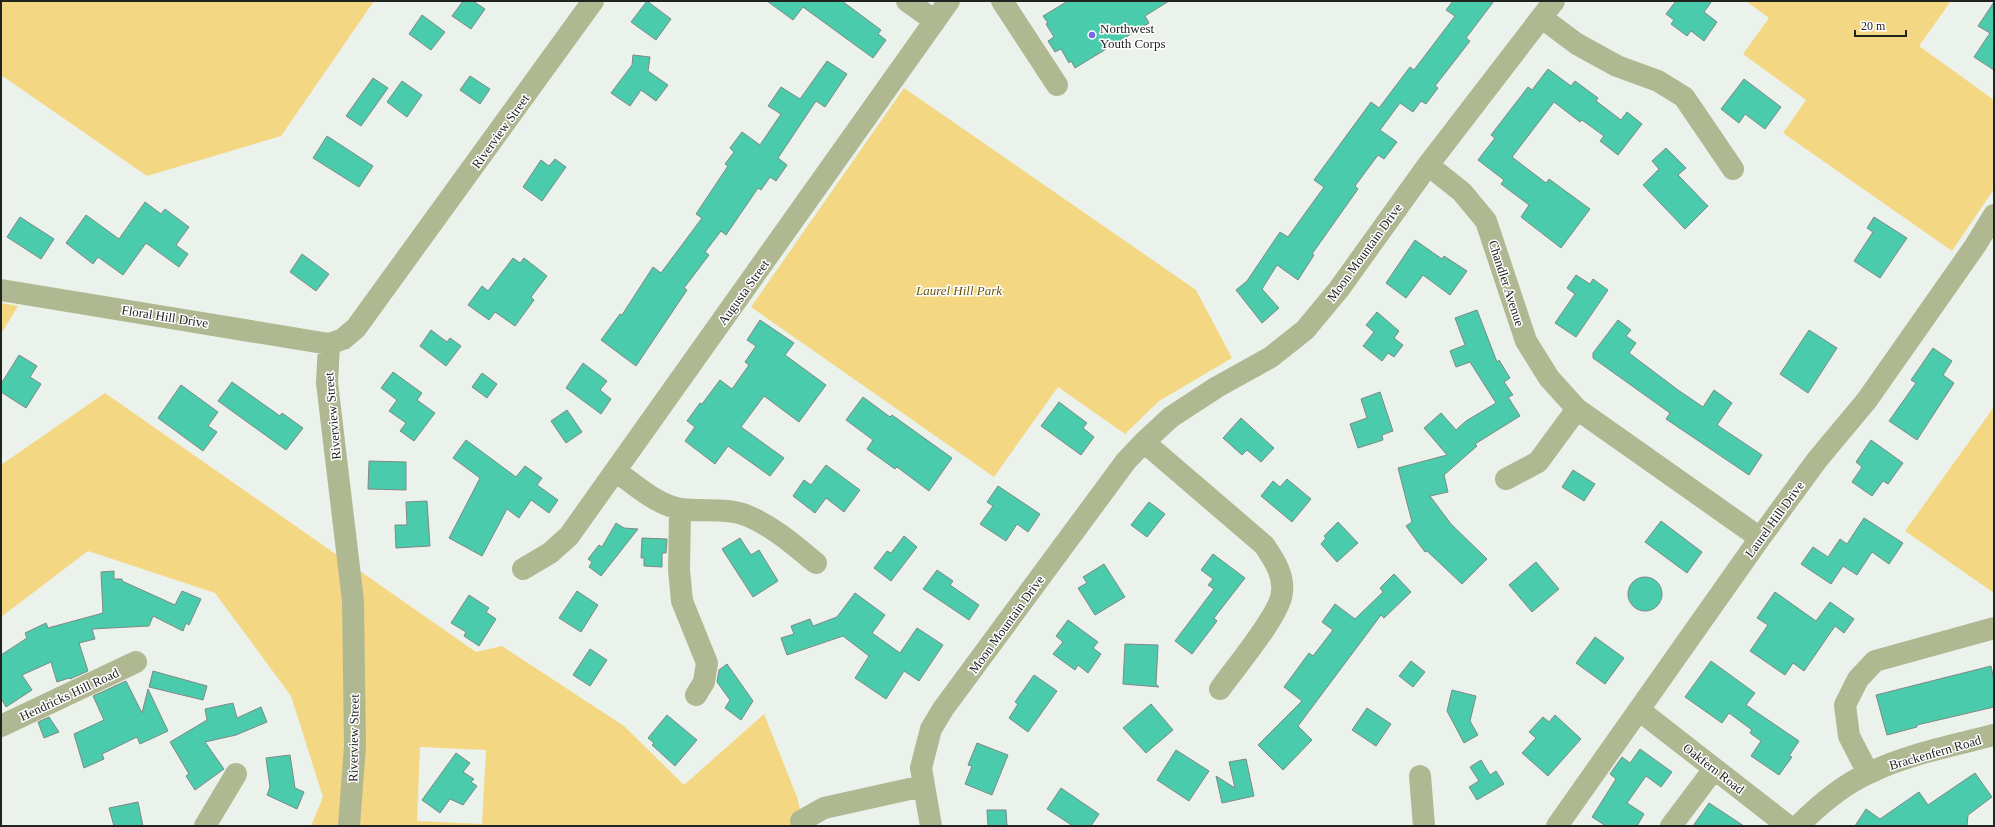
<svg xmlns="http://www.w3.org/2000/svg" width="1995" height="827" viewBox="0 0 1995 827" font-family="Georgia,serif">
<rect width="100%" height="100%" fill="#ebf2ec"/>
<path fill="#f4d783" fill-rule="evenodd" d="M1,1H374L281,136L147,176L1,75Z
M1746,1H1951L1919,46L1994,100V189L1952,251L1783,133L1806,100L1743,54L1769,18Z
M904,88L1196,290L1232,358L1159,401L1125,434L1058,387L994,477L751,307Z
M1,303L18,306L1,334Z
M105,393L476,652L502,646L624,726L684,785L764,714L797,797L804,826H311L323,797L291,696L215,593L88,551L1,617V465ZM420,747L486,750L482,824L417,821Z
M1994,407V593L1905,531Z"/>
<path fill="#49cbac" stroke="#808885" d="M463,1H473L485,9L471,29L452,16Z
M647,1L671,19L656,40L631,22Z
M767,1H842L881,30L878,34L886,40L873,58L803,7L793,20Z
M1068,1H1169L1145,16L1149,23L1075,68L1071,61L1069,63L1061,49L1055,52L1048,41L1054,37L1046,24L1048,23L1043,16Z
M1453,1H1494L1466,38L1470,41L1435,86L1438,88L1426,104L1421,101L1413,112L1400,103L1380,130L1397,142L1384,159L1378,155L1355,186L1358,189L1312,254L1314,255L1298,280L1277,265L1262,289L1279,308L1262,323L1236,290L1247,281L1280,232L1288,237L1324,187L1314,180L1371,102L1379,108L1410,67L1414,70L1455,16L1446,10Z
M1676,1H1712L1704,12L1717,22L1704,41L1691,31L1687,36L1671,24L1674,20L1666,14Z
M1994,2V70L1974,57L1990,33L1978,26Z
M422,15L445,32L431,50L409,34Z
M633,55L650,57L648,71L668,85L656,101L641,90L630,106L611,93L632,65Z
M827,61L847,74L825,107L816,101L778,158L787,165L776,181L770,177L761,190L758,188L726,235L721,231L705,252L709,255L684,288L687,290L636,366L601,340L620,314L622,315L653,267L661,273L702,218L696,214L728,166L725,164L734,152L730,148L742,132L760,145L781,114L768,106L781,87L800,99Z
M1548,69L1571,86L1575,81L1598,98L1596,101L1621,120L1627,112L1642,124L1618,155L1600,141L1604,136L1582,120L1580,122L1554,102L1512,157L1546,183L1549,179L1590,209L1561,248L1521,217L1529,205L1501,184L1504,180L1478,160L1495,138L1491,135L1528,87L1532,90Z
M470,76L490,89L480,104L460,90Z
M373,78L388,88L361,126L346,116Z
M1744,79L1781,107L1765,129L1745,114L1739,123L1721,109Z
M402,81L422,95L407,117L387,102Z
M327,136L373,166L359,187L313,158Z
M1666,148L1686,168L1678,175L1708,206L1685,229L1643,185L1659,169L1652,161Z
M555,159L566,167L542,201L523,187L541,160L549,166Z
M145,202L161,214L165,209L189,227L176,245L188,254L179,267L146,243L123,275L98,257L93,264L66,243L86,215L119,239Z
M20,217L54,239L41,259L7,237Z
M1874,217L1907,238L1880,278L1854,261L1873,232L1867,228Z
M1415,240L1442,259L1444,256L1467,271L1450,295L1423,275L1406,298L1386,283Z
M302,254L329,274L316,291L290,272Z
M513,258L520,263L524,258L547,276L531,297L534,300L515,326L495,312L489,320L468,305L482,286L488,291Z
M1576,275L1590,284L1593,279L1608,290L1576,337L1555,323L1575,294L1567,288Z
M1477,310L1497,362L1499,360L1510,378L1504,382L1513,395L1508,397L1520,416L1475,444L1477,446L1444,475L1448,492L1430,496L1451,524L1487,559L1462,584L1427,551L1425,552L1406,526L1412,522L1398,468L1447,455L1424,428L1441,413L1456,430L1466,421L1496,403L1470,362L1456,367L1450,351L1465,345L1455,318Z
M1377,312L1399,331L1394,338L1403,345L1394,357L1388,353L1382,361L1363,346L1374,332L1366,325Z
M760,320L794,343L785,355L826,385L799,422L764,396L741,427L784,458L770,476L728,446L715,464L685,441L695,427L687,421L700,403L702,404L720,380L732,389L749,365L745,362L756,346L747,340Z
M1618,320L1631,330L1626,336L1636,343L1629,353L1678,390L1703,407L1714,390L1732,403L1717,425L1762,455L1749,475L1666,419L1670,413L1593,358V353Z
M431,330L447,342L450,338L461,346L446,366L420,346Z
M1809,330L1837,348L1808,393L1780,374Z
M1933,348L1952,361L1943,375L1954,383L1917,440L1889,421L1916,383L1911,380Z
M19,355L37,366L30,377L41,384L26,408L1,392V384Z
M583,363L607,381L600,390L611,399L601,414L566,388Z
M393,372L422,393L417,400L435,413L414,441L400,431L406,423L389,411L397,400L381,388Z
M482,373L497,384L487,398L472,387Z
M232,382L280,416L282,413L303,428L286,450L218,401Z
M181,385L218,412L208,426L217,432L203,451L158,418Z
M1380,392L1393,431L1382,435L1383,440L1358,448L1350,424L1367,418L1361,399Z
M863,397L890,417L892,415L952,458L929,491L897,467L895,469L867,449L873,440L846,420Z
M1059,402L1087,423L1083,428L1094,437L1081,455L1041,426Z
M567,410L582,432L566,443L551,421Z
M1241,418L1274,448L1261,462L1247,450L1242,455L1223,438Z
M466,440L516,477L525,466L542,478L537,485L558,500L549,513L531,500L519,518L507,509L482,556L449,538L480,478L453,458Z
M1871,440L1903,463L1888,484L1883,481L1872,496L1852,482L1862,467L1856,462Z
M369,461L406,462V490L368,489Z
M826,465L860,490L844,512L826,498L815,513L793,496L804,480L811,485Z
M1573,470L1595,484L1584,501L1562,487Z
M1287,479L1311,499L1292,522L1261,496L1273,481L1280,487Z
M998,486L1040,514L1028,532L1017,524L1006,541L980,524L993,506L987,502Z
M427,501L430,546L396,548L395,525H407L406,502Z
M1149,502L1165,514L1147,537L1131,525Z
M1864,518L1903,543L1889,564L1872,552L1857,575L1843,566L1831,584L1801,564L1813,547L1828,557L1840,539L1847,544Z
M1661,521L1702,552L1687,573L1645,542Z
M1338,522L1358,543L1337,562L1321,544L1326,538L1324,536Z
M616,523L624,528L638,529L601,576L589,567L592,562L588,559L599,545L602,547Z
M904,536L917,547L891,581L874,568L887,551L891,553Z
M642,538L667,539L666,553H662V567L644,566V558H641Z
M740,538L751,555L759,550L778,581L753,597L722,549Z
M1213,554L1245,578L1214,618L1217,621L1192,654L1175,641L1214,589L1208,585L1213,579L1201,570Z
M1536,562L1559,589L1532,612L1509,585Z
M1104,564L1125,597L1095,615L1078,588L1087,583L1083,577Z
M937,570L953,581L950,585L979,605L969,620L923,589Z
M114,571V579H122V581L175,605L182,591L201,599L189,625L186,623L183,631L153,616L149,626L92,629L95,639L79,643L88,671L70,679L69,678L57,682L51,662L22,675L32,690L6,707L1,698V655L27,638L25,633L46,623L48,628L103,613L101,572Z
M1394,574L1411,592L1384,618L1381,615L1298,726L1312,740L1283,770L1258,745L1302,701L1284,687L1309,653L1313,656L1333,630L1322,622L1335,604L1355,619L1383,592L1380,588Z
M1628 594a17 17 0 1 1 34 0a17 17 0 1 1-34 0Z
M577,591L598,605L581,632L559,618Z
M1775,592L1816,621L1830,602L1854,619L1844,633L1835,626L1804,671L1793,663L1785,675L1750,651L1768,625L1757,618Z
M855,593L885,615L872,633L900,653L917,628L943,645L919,681L904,671L886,699L855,678L869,656L843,636L787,655L781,638L794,634L791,626L810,619L813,626L837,617Z
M469,595L489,608L486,612L496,619L479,646L464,636L466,632L451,623Z
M1068,620L1098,642L1093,648L1101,654L1088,673L1078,665L1075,670L1053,654L1063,642L1056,636Z
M1595,637L1624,658L1605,684L1576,663Z
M1125,644L1158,645L1156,684L1159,687L1123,684Z
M590,649L607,660L590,686L573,675Z
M1411,661L1425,672L1413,687L1399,676Z
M1711,661L1755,693L1746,705L1799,741L1789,756L1792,757L1779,775L1751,756L1761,741L1750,733L1752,730L1729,713L1722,723L1685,697Z
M727,664L753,701L741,720L725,708L730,700L717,682L719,670Z
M1991,666L1994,680V707L1917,725V727L1887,735L1876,695Z
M153,671L207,686L203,700L149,687Z
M1034,675L1057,691L1028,732L1009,718L1018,704L1015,702Z
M126,681L142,713L148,689L168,731L140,744L137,737L102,754L104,759L84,768L74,734L104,720L93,696Z
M1452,690L1476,696L1470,721L1478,735L1464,743L1447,711Z
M233,703L237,718L261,707L267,722L236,735L205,742L224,769L195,790L186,776L189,774L170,742L207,720L205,709Z
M1151,704L1173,730L1146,753L1123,728Z
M1367,708L1391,724L1376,746L1352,730Z
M667,715L697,740L675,766L652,745L654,743L648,738Z
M1555,715L1581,739L1548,776L1522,753L1536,738L1529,732L1543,717L1549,722Z
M49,717L59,732L44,738L38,722Z
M977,743L1008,755L992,795L965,784L972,766L968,765Z
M1640,749L1672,772L1661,787L1646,776L1627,803L1644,814L1637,826H1606L1592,817L1616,779L1610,774L1622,757L1630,763Z
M1176,750L1209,771L1189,801L1157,780Z
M456,753L470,763L463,772L474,779L471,782L477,786L463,805L450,799L440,813L422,800Z
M290,755L295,788L304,792L297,809L267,795L270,787L266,758Z
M1246,759L1254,796L1222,803L1216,776L1235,788L1229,762Z
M1481,760L1490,775L1496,771L1504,784L1477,800L1469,787L1479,781L1470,767Z
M1975,773L1992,797L1968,815L1967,826H1855L1866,809L1880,819L1919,792L1928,805Z
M1061,788L1099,814L1091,826H1073L1047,809Z
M138,802L143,826H114L109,808Z
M1709,803L1744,826H1693Z
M987,810H1006L1007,826H988Z"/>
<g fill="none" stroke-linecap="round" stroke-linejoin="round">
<path stroke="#afb891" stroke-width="22" d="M907,1L935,21
M1002,1L1057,85
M1542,18L1577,44L1617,66L1658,81L1684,97L1733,169
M1428,165L1462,192L1486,221L1526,341L1549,378L1577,409L1760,538
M1,290L329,344
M1144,442L1264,545C1274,560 1284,574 1282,592C1281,614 1234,669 1220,689
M616,471C635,485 657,505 681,509C704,512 727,507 748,516C774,527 795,546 816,563
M1506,479L1538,462L1577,409
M680,509L679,570L682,601L707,663L704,682L696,695
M523,569L550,553L569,536L949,1
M1639,710L1788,826
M1,726L136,662
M1868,773L1849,736L1845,705L1858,679L1875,661L1994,628
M1420,776L1424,826
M801,821L824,808L923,786
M205,826L236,774
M349,826L355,746L353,601L327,383L329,344L343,339L356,328L593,1
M931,826L921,768L931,729L943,709L1126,461L1144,442L1171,417L1217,387L1271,357L1305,330L1339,289L1428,165L1554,1
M1557,826L1760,538L1817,460L1867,400L1975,246L1994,215
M1671,826L1714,769
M1798,826C1819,805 1842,785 1869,773C1908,754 1952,746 1994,735"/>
</g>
<circle fill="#7767e2" stroke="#fff" stroke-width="1.5" cx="1092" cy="35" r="4"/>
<g text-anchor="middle" stroke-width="3" stroke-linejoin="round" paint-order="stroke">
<g font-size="13" fill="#212321" stroke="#fff" text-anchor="start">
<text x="1100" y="33">Northwest<tspan x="1100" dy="15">Youth Corps</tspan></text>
</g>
<g font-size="13" fill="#212321" stroke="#fff">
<text transform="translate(500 131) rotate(-54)" y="5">Riverview Street</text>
<text transform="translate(1364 252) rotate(-54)" y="5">Moon Mountain Drive</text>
<text transform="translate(1507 283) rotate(72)" y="5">Chandler Avenue</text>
<text transform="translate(743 292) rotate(-54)" y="5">Augusta Street</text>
<text transform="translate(165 316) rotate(9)" y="5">Floral Hill Drive</text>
<text transform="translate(332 416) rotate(-95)" y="5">Riverview Street</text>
<text transform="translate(1774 519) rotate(-54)" y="5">Laurel Hill Drive</text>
<text transform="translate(1006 624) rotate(-54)" y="5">Moon Mountain Drive</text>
<text transform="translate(69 694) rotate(-25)" y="5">Hendricks Hill Road</text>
<text transform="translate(353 738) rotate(-89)" y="5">Riverview Street</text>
<text transform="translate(1935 752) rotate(-16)" y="5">Brackenfern Road</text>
<text transform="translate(1714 768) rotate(38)" y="5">Oakfern Road</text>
</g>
<g font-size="13" font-style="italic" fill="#6a5405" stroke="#fff">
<text x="959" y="295">Laurel Hill Park</text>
</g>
</g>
<rect width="1995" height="827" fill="none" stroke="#212321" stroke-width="4"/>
<path d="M1855 30v6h51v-6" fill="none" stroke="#212321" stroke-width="2"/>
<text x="1861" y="30" font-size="12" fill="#212321" stroke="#ffffff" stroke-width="3" paint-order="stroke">20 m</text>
</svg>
